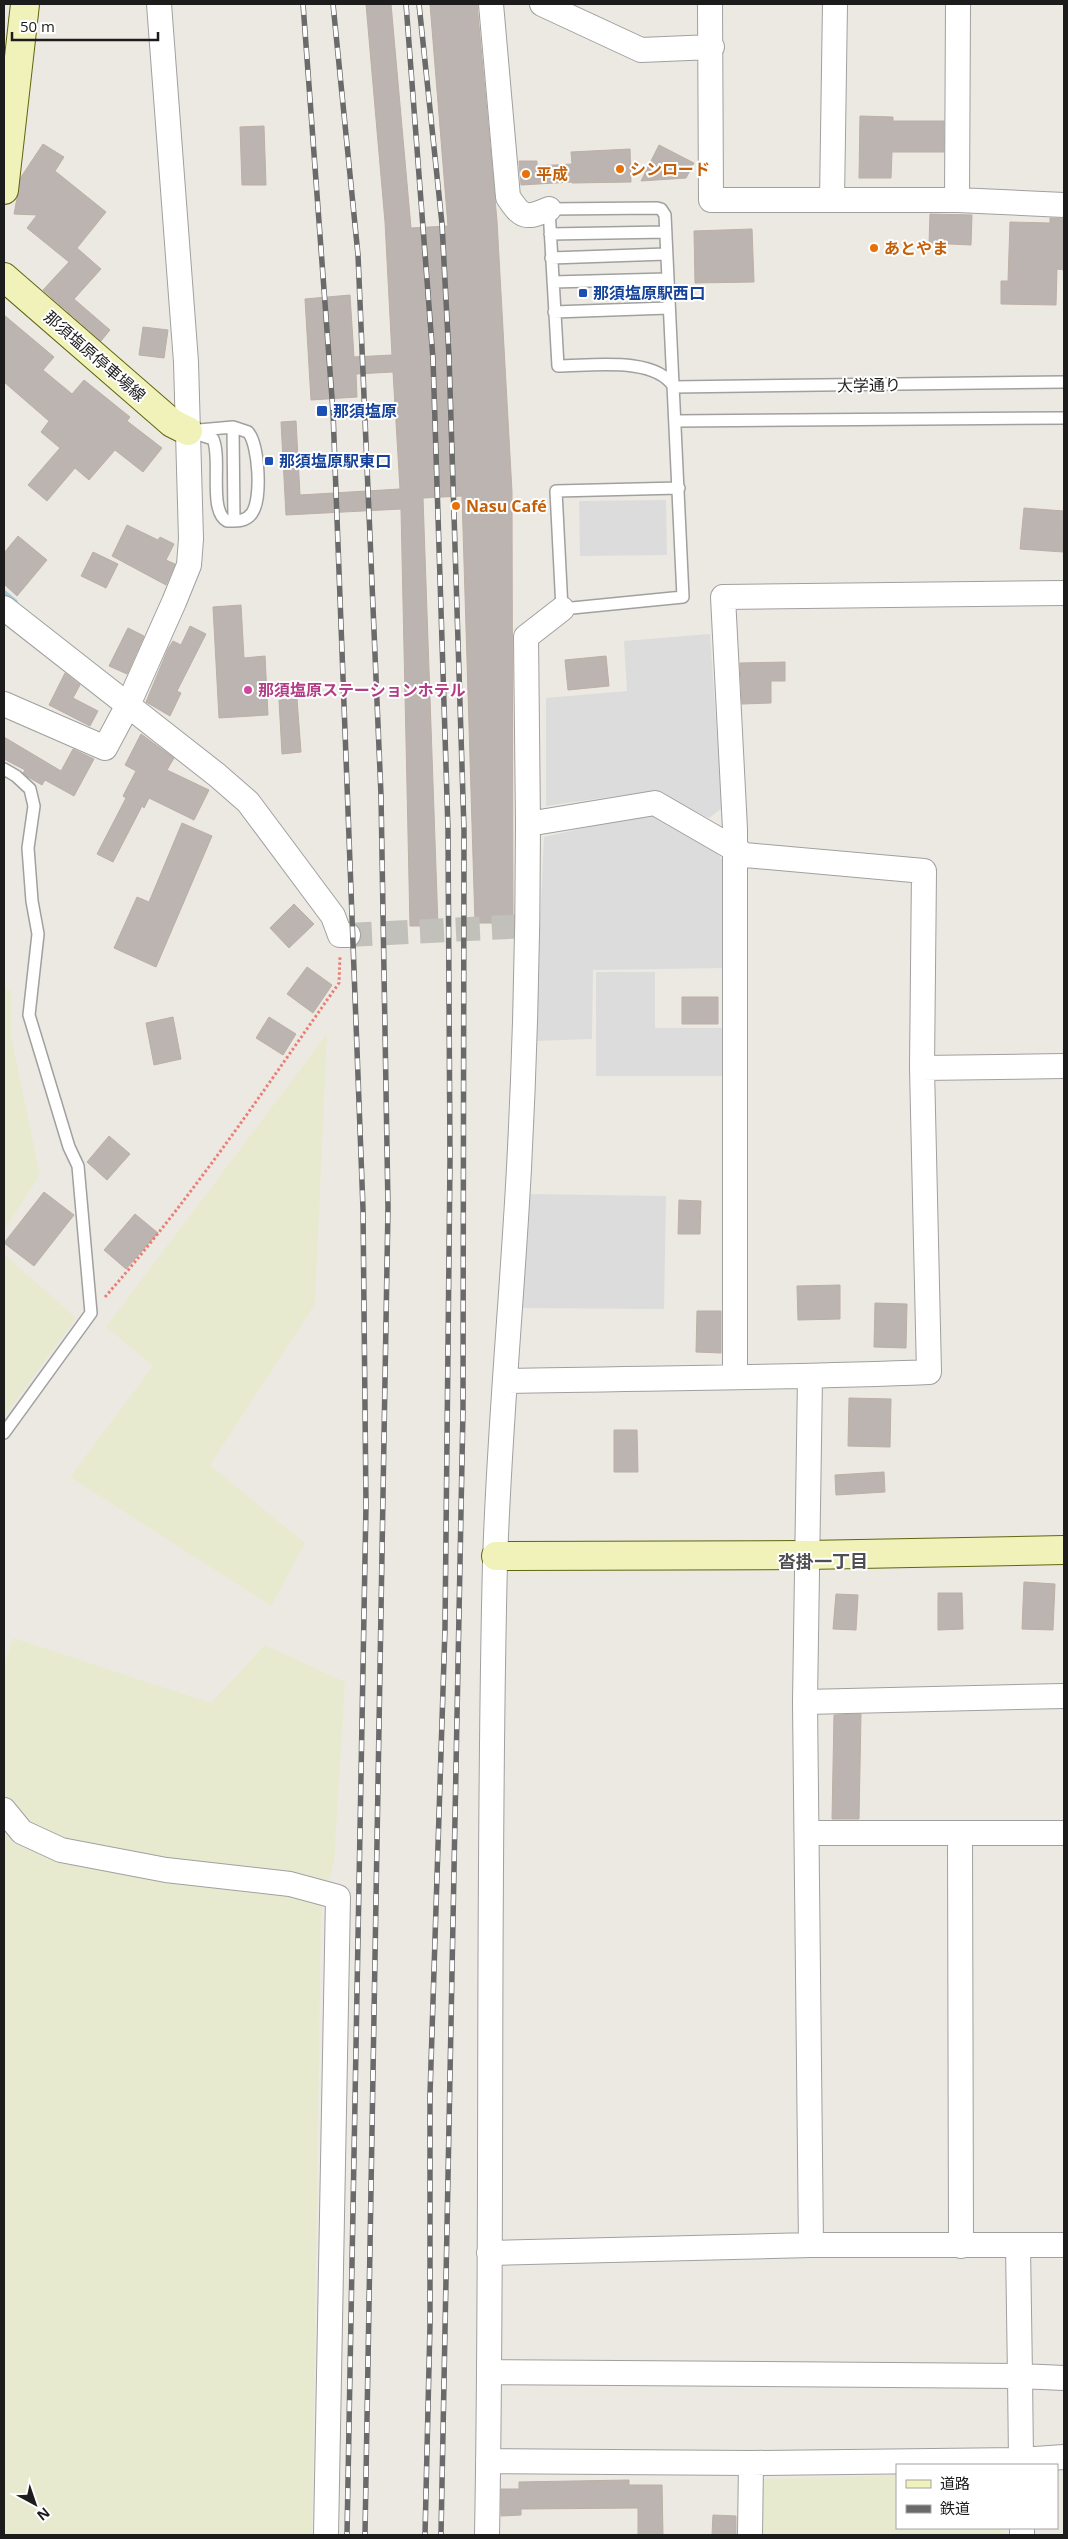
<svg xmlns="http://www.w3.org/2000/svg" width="1068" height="2539" viewBox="0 0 1068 2539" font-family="'Open Sans','Noto Sans JP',sans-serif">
<rect width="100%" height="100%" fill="#ece9e2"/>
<path fill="#e8eacf" d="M4,987L11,991V1036L40,1175L4,1230Z
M327,1034L315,1304L210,1465L305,1543L271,1606L70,1477L153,1366L106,1327Z
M4,1254L76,1318L4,1417Z
M13,1638L211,1703L265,1645L345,1682L334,1862L321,1911L312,2535H4V1665Z
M897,2475V2528H1004V2535H763V2479Z"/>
<path fill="#dcdcdc" d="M666,500L667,555L580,556L579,501Z
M710,634L722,808L709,818L652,791L546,806V698L627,691L624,641Z
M653,816L712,848L726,864L724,968L593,970L592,1039L535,1041L544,837L628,818Z
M596,972H655V1028H725V1076H596Z
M524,1194L666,1196L664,1309L523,1308Z"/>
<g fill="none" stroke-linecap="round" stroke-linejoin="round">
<path stroke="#a7cdd6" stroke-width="5.5" d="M4,593L15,602"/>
</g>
<path fill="#bcb4b0" stroke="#bcafa6" d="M366,4H391L411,228L448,226L430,4H477L497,221L512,492L513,923H475L462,496L423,498L438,926H410L401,509L286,515L281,422L296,421L300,495L400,489L393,372L356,374L357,397L311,400L305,299L350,295L354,357L392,355L385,222Z
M860,116L893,117V121H944V152H892L891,178H859Z
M264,126L266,185H242L240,127Z
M43,144L64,157L55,171L106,212L77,248L101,269L74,299L110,330L101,341L43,290L69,262L27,228L37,215L14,214L21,177Z
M659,145L694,163L686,178L641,181Z
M630,149L631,182L572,183V182L521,185L519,161H537V166L572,164L571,152Z
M930,214L972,215L971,245L929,243Z
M1050,218L1064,219V270L1057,269L1056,305L1001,304V281H1008L1010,222L1050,223Z
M752,229L754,282L695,283L694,231Z
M4,315L54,357L43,370L72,394L84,380L130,417L127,421L162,448L143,472L115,450L89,480L75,468L47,501L28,485L60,448L41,432L49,421L4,382Z
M143,327L168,330L164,358L139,355Z
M1024,508L1064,511L1063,552L1020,549Z
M127,525L158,540L160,537L174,544L166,560L175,564L166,585L112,556Z
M18,536L47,560L17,596L4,584V553Z
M93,552L118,564L106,588L81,576Z
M241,605L244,658L265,656L268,715L219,718L213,607Z
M190,626L206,634L177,691L181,693L170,716L146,702L168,649L173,641L181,645Z
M128,628L144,636L127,674L109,666Z
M606,656L609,686L568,690L565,660Z
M785,662V681H771V703L742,704L740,663Z
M65,673L80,685L73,698L98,711L90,726L49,705Z
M297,699L301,752L282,754L279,700Z
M141,734L174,758L167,770L209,790L194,820L149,798L144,808L142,806L113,862L97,854L126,798L123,796L136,771L125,765Z
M4,737L61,771L73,749L94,759L74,796L45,780L42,785L28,777L23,773L25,770L4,759Z
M182,823L212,836L156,967L114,948L137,897L149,902Z
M294,904L314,924L289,948L270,928Z
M307,967L332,985L313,1013L287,994Z
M682,997H718V1024H682Z
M173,1017L181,1059L154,1065L146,1023Z
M269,1017L296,1034L283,1055L256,1038Z
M109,1136L130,1154L107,1180L87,1162Z
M44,1192L74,1215L34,1266L4,1243Z
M679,1200L701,1201L700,1234H678Z
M135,1214L158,1233L126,1269L104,1250Z
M840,1285V1319L798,1320L797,1286Z
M875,1303L907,1304L906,1348L874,1347Z
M697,1311H721V1353L696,1352Z
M849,1398L891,1399L890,1447L848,1446Z
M614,1430H637L638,1472H614Z
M884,1472L885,1492L836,1495L835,1475Z
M1024,1582L1055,1584L1053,1630L1022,1629Z
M938,1593H962L963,1629L938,1630Z
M836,1594L858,1595L856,1630L833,1629Z
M861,1714L859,1819H832L834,1715Z
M629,2480V2485H662L663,2535H638V2508L521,2509V2515L501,2516V2489H519V2482Z
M713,2515L736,2516V2535H712Z"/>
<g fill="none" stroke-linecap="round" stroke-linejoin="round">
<path stroke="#c2c0ba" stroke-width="24" stroke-dasharray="24 12" stroke-linecap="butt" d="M348,935L528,926"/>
<defs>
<path id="lane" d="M550,234L666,232
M551,258L666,254
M553,282L667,279
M554,312L668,308
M674,387C655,356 591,366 558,366L549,209L657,208L661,209L665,215C670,342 678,469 683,597L562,609L556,491L679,488
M674,387L1064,382
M677,421L1064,418
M233,427L248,432C259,445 262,499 252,513C246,522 236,521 227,521C208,511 222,459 213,439L188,431Z
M233,427L234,521
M4,769L16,776L30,789L34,806L28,848L32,901L38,934L29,1015L69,1147L78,1166L91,1313L4,1433"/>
<path id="street" d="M491,4L508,197C522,218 525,219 549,209
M542,4L641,50L712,47
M710,4L711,200H957L1064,205
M832,200L835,4
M957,200L958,4
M4,608L217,775L248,802L333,916L340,935H348
M4,704L105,748L128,705L174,602L189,565L191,539L186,362L159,4
M528,824L526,637L562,609
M922,1068L1064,1066
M735,1376V829L723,597L1064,593
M810,1377L805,1702L811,2245
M805,1702L1064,1696
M4,1810L22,1832L61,1850L166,1870L290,1884L338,1897L326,2535
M807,1833H960L961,2246
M960,1833H1064
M489,2253L811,2245H1064
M489,2372L1020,2376L1018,2246
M1064,2378L1020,2376L1021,2460L1064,2457
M488,2461L751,2463L1021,2460V2465
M1022,2528V2535
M487,2535C493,2211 487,1887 495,1563C499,1431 512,1300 519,1168C525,1053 528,938 528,824L655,803L745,855L924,871L922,1068L929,1372C788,1378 646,1378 505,1381
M750,2535L751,2463"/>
<path id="secondary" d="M4,190L25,4
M4,277L172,423L188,431
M496,1556L806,1555L1064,1550"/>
</defs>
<use href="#lane" stroke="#a0a0a0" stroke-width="14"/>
<use href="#street" stroke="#a0a0a0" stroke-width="26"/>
<use href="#secondary" stroke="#60660f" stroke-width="30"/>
<path stroke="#eb7d75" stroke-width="3" stroke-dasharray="2.5 2.5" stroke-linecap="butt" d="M105,1297C191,1199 264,1090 339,983L340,956"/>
<use href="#lane" stroke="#fff" stroke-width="11"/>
<use href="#street" stroke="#fff" stroke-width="24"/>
<use href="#secondary" stroke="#f1f2ba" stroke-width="28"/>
<defs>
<path id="rail" d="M303,4L333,412L363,1209L366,1505L347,2535
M333,4L358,255L381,795L388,1207L365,2535
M406,4L433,359L448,829L450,1161L445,1628L430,2095V2324L425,2535
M419,4L442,224L449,357L464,830L463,1410L441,2535"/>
</defs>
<use href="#rail" stroke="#6a6a6a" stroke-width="5.5"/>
<use href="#rail" stroke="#fff" stroke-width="4" stroke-dasharray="11" stroke-linecap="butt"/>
</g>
<g fill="#e8710a" stroke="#fff" stroke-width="2">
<circle cx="620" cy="169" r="5"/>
<circle cx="526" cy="174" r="5"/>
<circle cx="874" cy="248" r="5"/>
<circle cx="456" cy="506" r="5"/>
</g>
<g fill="#1a4fb4" stroke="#fff" stroke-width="2">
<rect x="578" y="288" width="10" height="10" rx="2.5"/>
<rect x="316" y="405" width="12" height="12" rx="2.5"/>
<rect x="264" y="456" width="10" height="10" rx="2.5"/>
</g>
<circle fill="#d1479c" stroke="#fff" stroke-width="2" cx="248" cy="690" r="5"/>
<g text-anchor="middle" stroke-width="4" stroke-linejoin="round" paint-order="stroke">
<g font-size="16" font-weight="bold" fill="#c56008" stroke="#fff" text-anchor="start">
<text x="630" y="175">シンロード</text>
<text x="536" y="180">平成</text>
<text x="884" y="254">あとやま</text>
<text x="466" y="512">Nasu Café</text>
</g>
<g font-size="16" font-weight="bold" fill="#164399" stroke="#fff" text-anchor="start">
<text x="593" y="299">那須塩原駅西口</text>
<text x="333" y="417">那須塩原</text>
<text x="279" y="467">那須塩原駅東口</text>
</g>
<g font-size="16" fill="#1c1c1c" stroke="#fff">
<text transform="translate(95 356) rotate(41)" y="6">那須塩原停車場線</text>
<text transform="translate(869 385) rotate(-1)" y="6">大学通り</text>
</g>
<g font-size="16" font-weight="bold" fill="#b23c85" stroke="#fff" text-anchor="start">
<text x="258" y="696">那須塩原ステーションホテル</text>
</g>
<g font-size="18" font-weight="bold" fill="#4f4f4f" stroke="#fff">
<text x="823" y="1568">沓掛一丁目</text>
</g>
</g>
<rect width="1068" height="2539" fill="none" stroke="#1c1c1c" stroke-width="10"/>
<rect x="896" y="2464" width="162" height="65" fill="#ffffff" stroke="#a4a4a4"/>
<rect x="906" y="2480" width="25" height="8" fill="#f1f2ba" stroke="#a4a4a4"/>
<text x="940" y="2489" font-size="15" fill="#1c1c1c">道路</text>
<rect x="906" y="2505" width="25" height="8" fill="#6a6a6a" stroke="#a4a4a4"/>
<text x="940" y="2514" font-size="15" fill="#1c1c1c">鉄道</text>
<g transform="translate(35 2504) rotate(140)" stroke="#ffffff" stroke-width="4" paint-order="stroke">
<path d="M0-4L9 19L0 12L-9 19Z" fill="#1c1c1c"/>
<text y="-8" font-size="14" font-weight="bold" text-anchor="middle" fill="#1c1c1c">N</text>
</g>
<path d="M12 32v8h146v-8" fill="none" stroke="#1c1c1c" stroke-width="2.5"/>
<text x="20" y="32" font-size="15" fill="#1c1c1c" stroke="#ffffff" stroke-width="4" paint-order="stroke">50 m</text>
</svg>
